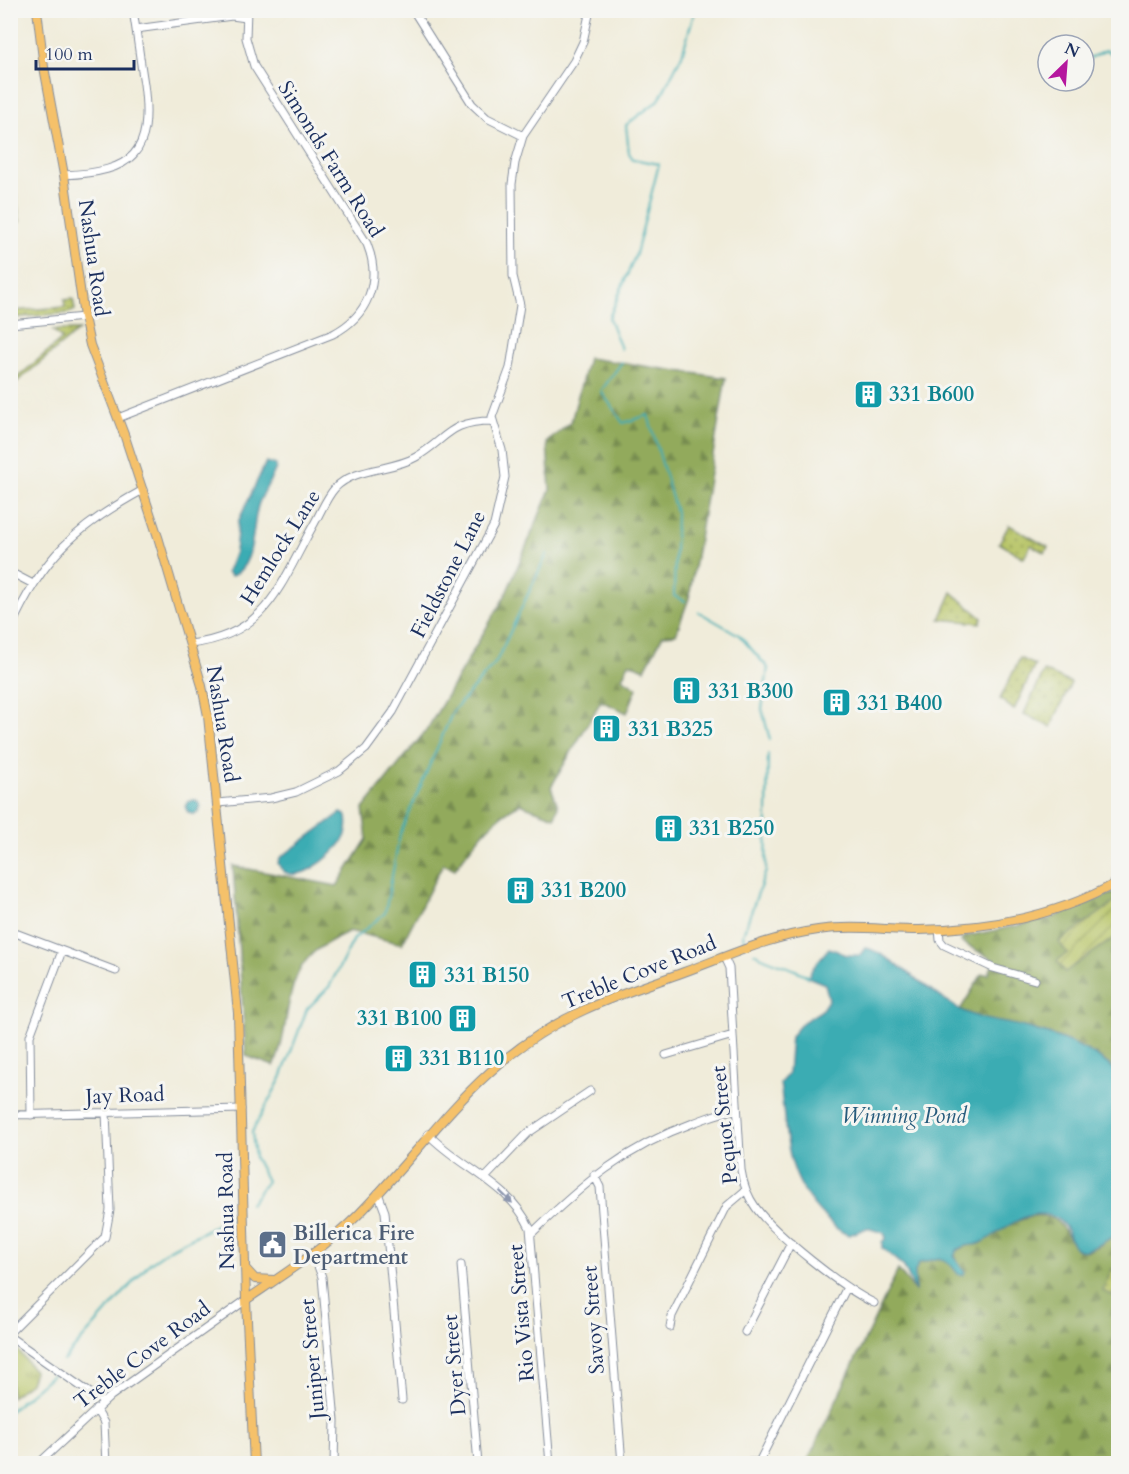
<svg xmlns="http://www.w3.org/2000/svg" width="1129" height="1474" viewBox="0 0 1129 1474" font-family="Cardo,serif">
<defs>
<pattern id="grass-tufts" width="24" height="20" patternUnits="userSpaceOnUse" patternTransform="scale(1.5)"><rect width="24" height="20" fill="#b8c567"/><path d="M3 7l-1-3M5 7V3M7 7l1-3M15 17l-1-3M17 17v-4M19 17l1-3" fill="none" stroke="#95a058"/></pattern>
<pattern id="forest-firs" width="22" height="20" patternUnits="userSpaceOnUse" patternTransform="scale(1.5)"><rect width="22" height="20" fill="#92aa5c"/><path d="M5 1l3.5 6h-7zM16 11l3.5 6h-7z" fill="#768b4f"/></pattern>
<pattern id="park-dots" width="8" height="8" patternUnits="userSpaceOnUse" patternTransform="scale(1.5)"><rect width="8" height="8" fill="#b8c567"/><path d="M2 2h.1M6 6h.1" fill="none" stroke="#95a058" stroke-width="1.8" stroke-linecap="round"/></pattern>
<pattern id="garden-furrows" width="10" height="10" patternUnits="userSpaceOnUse" patternTransform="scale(1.5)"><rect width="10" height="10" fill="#b8c567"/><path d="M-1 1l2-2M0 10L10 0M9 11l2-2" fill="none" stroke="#95a058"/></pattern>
</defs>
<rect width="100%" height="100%" fill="#f6f6f2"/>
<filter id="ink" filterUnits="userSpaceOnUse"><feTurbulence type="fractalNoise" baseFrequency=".0167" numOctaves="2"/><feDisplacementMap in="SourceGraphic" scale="12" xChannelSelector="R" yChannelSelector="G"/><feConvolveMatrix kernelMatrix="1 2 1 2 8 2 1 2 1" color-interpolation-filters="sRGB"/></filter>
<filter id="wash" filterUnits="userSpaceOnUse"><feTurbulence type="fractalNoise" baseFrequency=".008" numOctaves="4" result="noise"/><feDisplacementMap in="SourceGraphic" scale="24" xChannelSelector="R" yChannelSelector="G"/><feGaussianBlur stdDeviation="1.35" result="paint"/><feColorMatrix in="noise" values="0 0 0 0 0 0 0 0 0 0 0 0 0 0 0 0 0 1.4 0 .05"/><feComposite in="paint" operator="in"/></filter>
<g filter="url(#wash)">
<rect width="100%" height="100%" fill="#f0ecda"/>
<path fill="url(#grass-tufts)" stroke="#6a7a62" stroke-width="1.5" d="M11,1346L17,1349L34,1371L30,1383L11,1397Z"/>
<path fill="url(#forest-firs)" stroke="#566c5d" stroke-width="1.5" d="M588,358L726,378L689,598L676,634L663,635L645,669L629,663L622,678L637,688L627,713L601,701L551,787L558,806L555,817L520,804C491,818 474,844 455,869L443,864L402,944L349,931C338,938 323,944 313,953C282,981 291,1030 274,1066L246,1056L233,866L337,886L367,839L363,809L428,728L505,596L550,490L547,442L571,422Z
M1118,891V1073C1093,1047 1049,1032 1014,1025C994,1021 979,1019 960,1010L982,974H989L994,960L961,942L963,937L1049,919Z
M1033,1216C1072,1211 1065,1257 1090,1250C1100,1247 1110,1238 1118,1232V1463L806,1464L898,1270L915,1291V1271L919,1263L939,1258L959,1266L954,1252L970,1243L980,1244L1008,1224Z"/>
<path fill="url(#park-dots)" stroke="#6a7a62" stroke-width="1.5" d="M10,160L20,222L11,223H10Z
M73,299L75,310L69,313L11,318V311L65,307L64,300Z
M53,330H79L11,387V383L62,339Z
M1009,525L1048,547L1045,553L1031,545L1024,558L999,543Z
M952,592L982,618L980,623L940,619Z
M1020,658L1035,665L1014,710L1000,699Z
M1044,671L1071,683L1051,727L1024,714Z
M1112,1269L1118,1272V1286L1114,1296L1103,1291Z"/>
<path fill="url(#garden-furrows)" stroke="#6a7a62" stroke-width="1.5" d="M1118,900V935L1065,972L1057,961L1067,953L1059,942Z"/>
<path fill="#3bacb3" stroke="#2b6e88" stroke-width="1.5" d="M266,462L276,465V468C271,480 264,491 259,503C251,523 257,567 231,576L227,572L235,552L238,522Z
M186 807a7 7 0 1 1 14 0a7 7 0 1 1-14 0Z
M341,813L347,816C348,823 348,832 344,839C335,855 290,893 278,863L280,858Z
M829,948C845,953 840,956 860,955L865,948C884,949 939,1000 963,1011C981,1020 997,1021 1016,1025C1052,1034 1091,1047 1118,1073V1233C1055,1275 1085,1229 1051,1216C1026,1207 1002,1232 983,1242C975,1247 965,1243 957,1250L954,1256L965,1272L963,1275H959L951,1265L939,1258L919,1263L915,1271V1291L904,1267L882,1248V1242L886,1238L884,1233L867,1228L849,1235C837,1231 832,1224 824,1216C784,1177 787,1134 780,1083L788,1074L791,1036L803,1022L821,1011L829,999L825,984L808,977C813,965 821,958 829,948Z"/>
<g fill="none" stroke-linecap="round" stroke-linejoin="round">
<path stroke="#3bacb3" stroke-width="2" d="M1084,61L1106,50L1118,58
M621,349L609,318L636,254L659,164L633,159L629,153L626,125L659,100L682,55L695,10
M622,362L601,391L623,423L648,415L676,512L674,596L685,601
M699,612L739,635L768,668L762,709L770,740
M744,941L743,934L766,871L768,754
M754,953C772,963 791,966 809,977
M250,1204L267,1181L255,1158L252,1132L281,1078L307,1009L329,987L354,939L385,913L400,834L453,711L496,662L547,554
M63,1361L150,1263L170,1249L237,1214
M10,1411L53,1374"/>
</g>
</g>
<g filter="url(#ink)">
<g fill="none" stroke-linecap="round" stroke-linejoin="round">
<defs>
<path id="minor" d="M413,10L472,104L487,118L523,136
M136,29L232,16L246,18
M64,175C134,172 153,153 144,84C140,59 137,35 133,10
M10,324L84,317
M118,418L333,334C368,316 382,281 367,244L254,66L246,38L247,10
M10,572L33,584
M10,629C42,558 75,527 143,490
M190,644C268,635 280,584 314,524C321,512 326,498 335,488C355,467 392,471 416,457C448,438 449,421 492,421
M218,803L271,798L296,792L339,771L366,749L393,712L494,525L505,477L502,450L492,417L510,368L520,305L513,276L512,184L515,163L523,136L574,61L583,42L590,10
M939,929L940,940L944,945L993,968L1035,980
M10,931L116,971
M724,957L729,968L741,1170C743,1184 748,1197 756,1208C776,1235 844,1289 874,1303
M666,1055L733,1035
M10,1115L241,1109
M31,1115L30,1036L62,951
M428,1134C459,1167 510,1184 530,1228L550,1464
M594,1175L600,1187L622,1464
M485,1178L528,1133L590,1091
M378,1193L385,1212L402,1400
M531,1234C583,1184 624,1148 693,1123C707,1118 722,1111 737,1110
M313,1253L322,1277L335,1421L334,1464
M461,1265L478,1464
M670,1327L672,1316L727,1206L746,1190
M10,1332L105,1237L110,1210L106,1112
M745,1332L791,1243
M10,1337L103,1402
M96,1409L104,1423L106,1464
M38,1464L111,1396L246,1300
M690,1464L758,1462
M758,1464L847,1287"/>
<path id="major" d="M37,10L44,67L64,175L84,317L90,345L125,437L158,537L202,686L208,716L238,1013L246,1300L254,1464
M245,1268L255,1279L274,1280
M246,1300C284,1274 325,1248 358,1215C436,1136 477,1059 584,1010C616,995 651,984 684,972C728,956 771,936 818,930C852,925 885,930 919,930C988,929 1058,916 1118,882"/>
</defs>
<use href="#minor" stroke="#868e9c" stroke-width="9"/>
<use href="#major" stroke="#868e9c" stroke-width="10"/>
<use href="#minor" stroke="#fff" stroke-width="7"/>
<use href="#major" stroke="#f5c16b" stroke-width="8"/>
</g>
<defs><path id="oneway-solid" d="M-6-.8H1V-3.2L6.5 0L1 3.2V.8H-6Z" transform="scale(1.5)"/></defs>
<use fill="#8d97ae" href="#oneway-solid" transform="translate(506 1197) rotate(44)"/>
</g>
<defs>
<symbol id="building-square" viewBox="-11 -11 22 22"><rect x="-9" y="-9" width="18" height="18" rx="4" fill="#0f9aa8" stroke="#f6f6f2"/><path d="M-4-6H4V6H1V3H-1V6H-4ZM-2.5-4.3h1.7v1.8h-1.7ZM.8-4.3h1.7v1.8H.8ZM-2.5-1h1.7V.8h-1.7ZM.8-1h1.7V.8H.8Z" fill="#fff"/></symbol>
<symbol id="civic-square" viewBox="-11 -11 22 22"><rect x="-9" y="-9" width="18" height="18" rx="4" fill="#5c6f8a" stroke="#f6f6f2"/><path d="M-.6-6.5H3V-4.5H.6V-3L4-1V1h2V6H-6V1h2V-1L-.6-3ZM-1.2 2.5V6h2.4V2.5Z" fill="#fff"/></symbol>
</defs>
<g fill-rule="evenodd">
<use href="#building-square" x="852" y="378" width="33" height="33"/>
<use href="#building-square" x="670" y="674" width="33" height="33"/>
<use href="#building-square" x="820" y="686" width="33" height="33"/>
<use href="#building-square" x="590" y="712" width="33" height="33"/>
<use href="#building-square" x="652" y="812" width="33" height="33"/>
<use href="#building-square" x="504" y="874" width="33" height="33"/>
<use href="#building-square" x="406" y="958" width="33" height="33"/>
<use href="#building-square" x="446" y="1002" width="33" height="33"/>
<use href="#building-square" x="382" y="1042" width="33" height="33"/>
<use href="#civic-square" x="256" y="1228" width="33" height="33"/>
</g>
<g text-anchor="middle" stroke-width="6" stroke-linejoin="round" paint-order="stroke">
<g font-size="21" fill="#1b2f5e" stroke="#f6f6f2">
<text transform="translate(331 159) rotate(58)" y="7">Simonds Farm Road</text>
<text transform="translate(94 258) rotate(82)" y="7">Nashua Road</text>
<text transform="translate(280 547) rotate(-58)" y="7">Hemlock Lane</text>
<text transform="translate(448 574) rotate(-63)" y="7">Fieldstone Lane</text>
<text transform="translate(223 724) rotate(81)" y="7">Nashua Road</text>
<text transform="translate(639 972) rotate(-22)" y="7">Treble Cove Road</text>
<text transform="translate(125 1095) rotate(-2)" y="7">Jay Road</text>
<text transform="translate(724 1125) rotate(-96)" y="7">Pequot Street</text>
<text transform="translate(226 1211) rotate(-91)" y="7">Nashua Road</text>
<text transform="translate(521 1313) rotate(-95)" y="7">Rio Vista Street</text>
<text transform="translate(593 1320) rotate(-94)" y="7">Savoy Street</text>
<text transform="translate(142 1355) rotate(-37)" y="7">Treble Cove Road</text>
<text transform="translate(312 1359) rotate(-95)" y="7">Juniper Street</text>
<text transform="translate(454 1365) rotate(-95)" y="7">Dyer Street</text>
</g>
<g font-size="21" font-weight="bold" fill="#0d838f" stroke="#f6f6f2" text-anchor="start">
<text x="889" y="401">331 B600</text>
<text x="708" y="698">331 B300</text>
<text x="857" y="710">331 B400</text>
<text x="628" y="736">331 B325</text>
<text x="689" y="835">331 B250</text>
<text x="541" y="897">331 B200</text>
<text x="444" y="982">331 B150</text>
<text x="442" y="1025" text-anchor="end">331 B100</text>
<text x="419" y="1065">331 B110</text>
</g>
<g font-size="21" font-weight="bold" fill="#4e5e75" stroke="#f6f6f2" text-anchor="start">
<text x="293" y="1240">Billerica Fire<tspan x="293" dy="24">Department</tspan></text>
</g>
<g font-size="22" font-style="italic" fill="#265b7c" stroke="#f6f6f2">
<text x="904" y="1123">Winning Pond</text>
</g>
</g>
<rect width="1129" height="1474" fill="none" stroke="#f6f6f2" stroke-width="36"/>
<g transform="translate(1066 63) rotate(25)"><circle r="28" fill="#f6f6f2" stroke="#9ea6b7" stroke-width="1.5"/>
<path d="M0-4.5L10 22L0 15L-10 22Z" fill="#b5179e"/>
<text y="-9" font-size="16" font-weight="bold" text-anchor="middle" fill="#1b2f5e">N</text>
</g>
<path d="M36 60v9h98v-9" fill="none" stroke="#1b2f5e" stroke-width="3"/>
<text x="45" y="60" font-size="18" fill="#1b2f5e" stroke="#f6f6f2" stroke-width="4.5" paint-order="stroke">100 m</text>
</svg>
